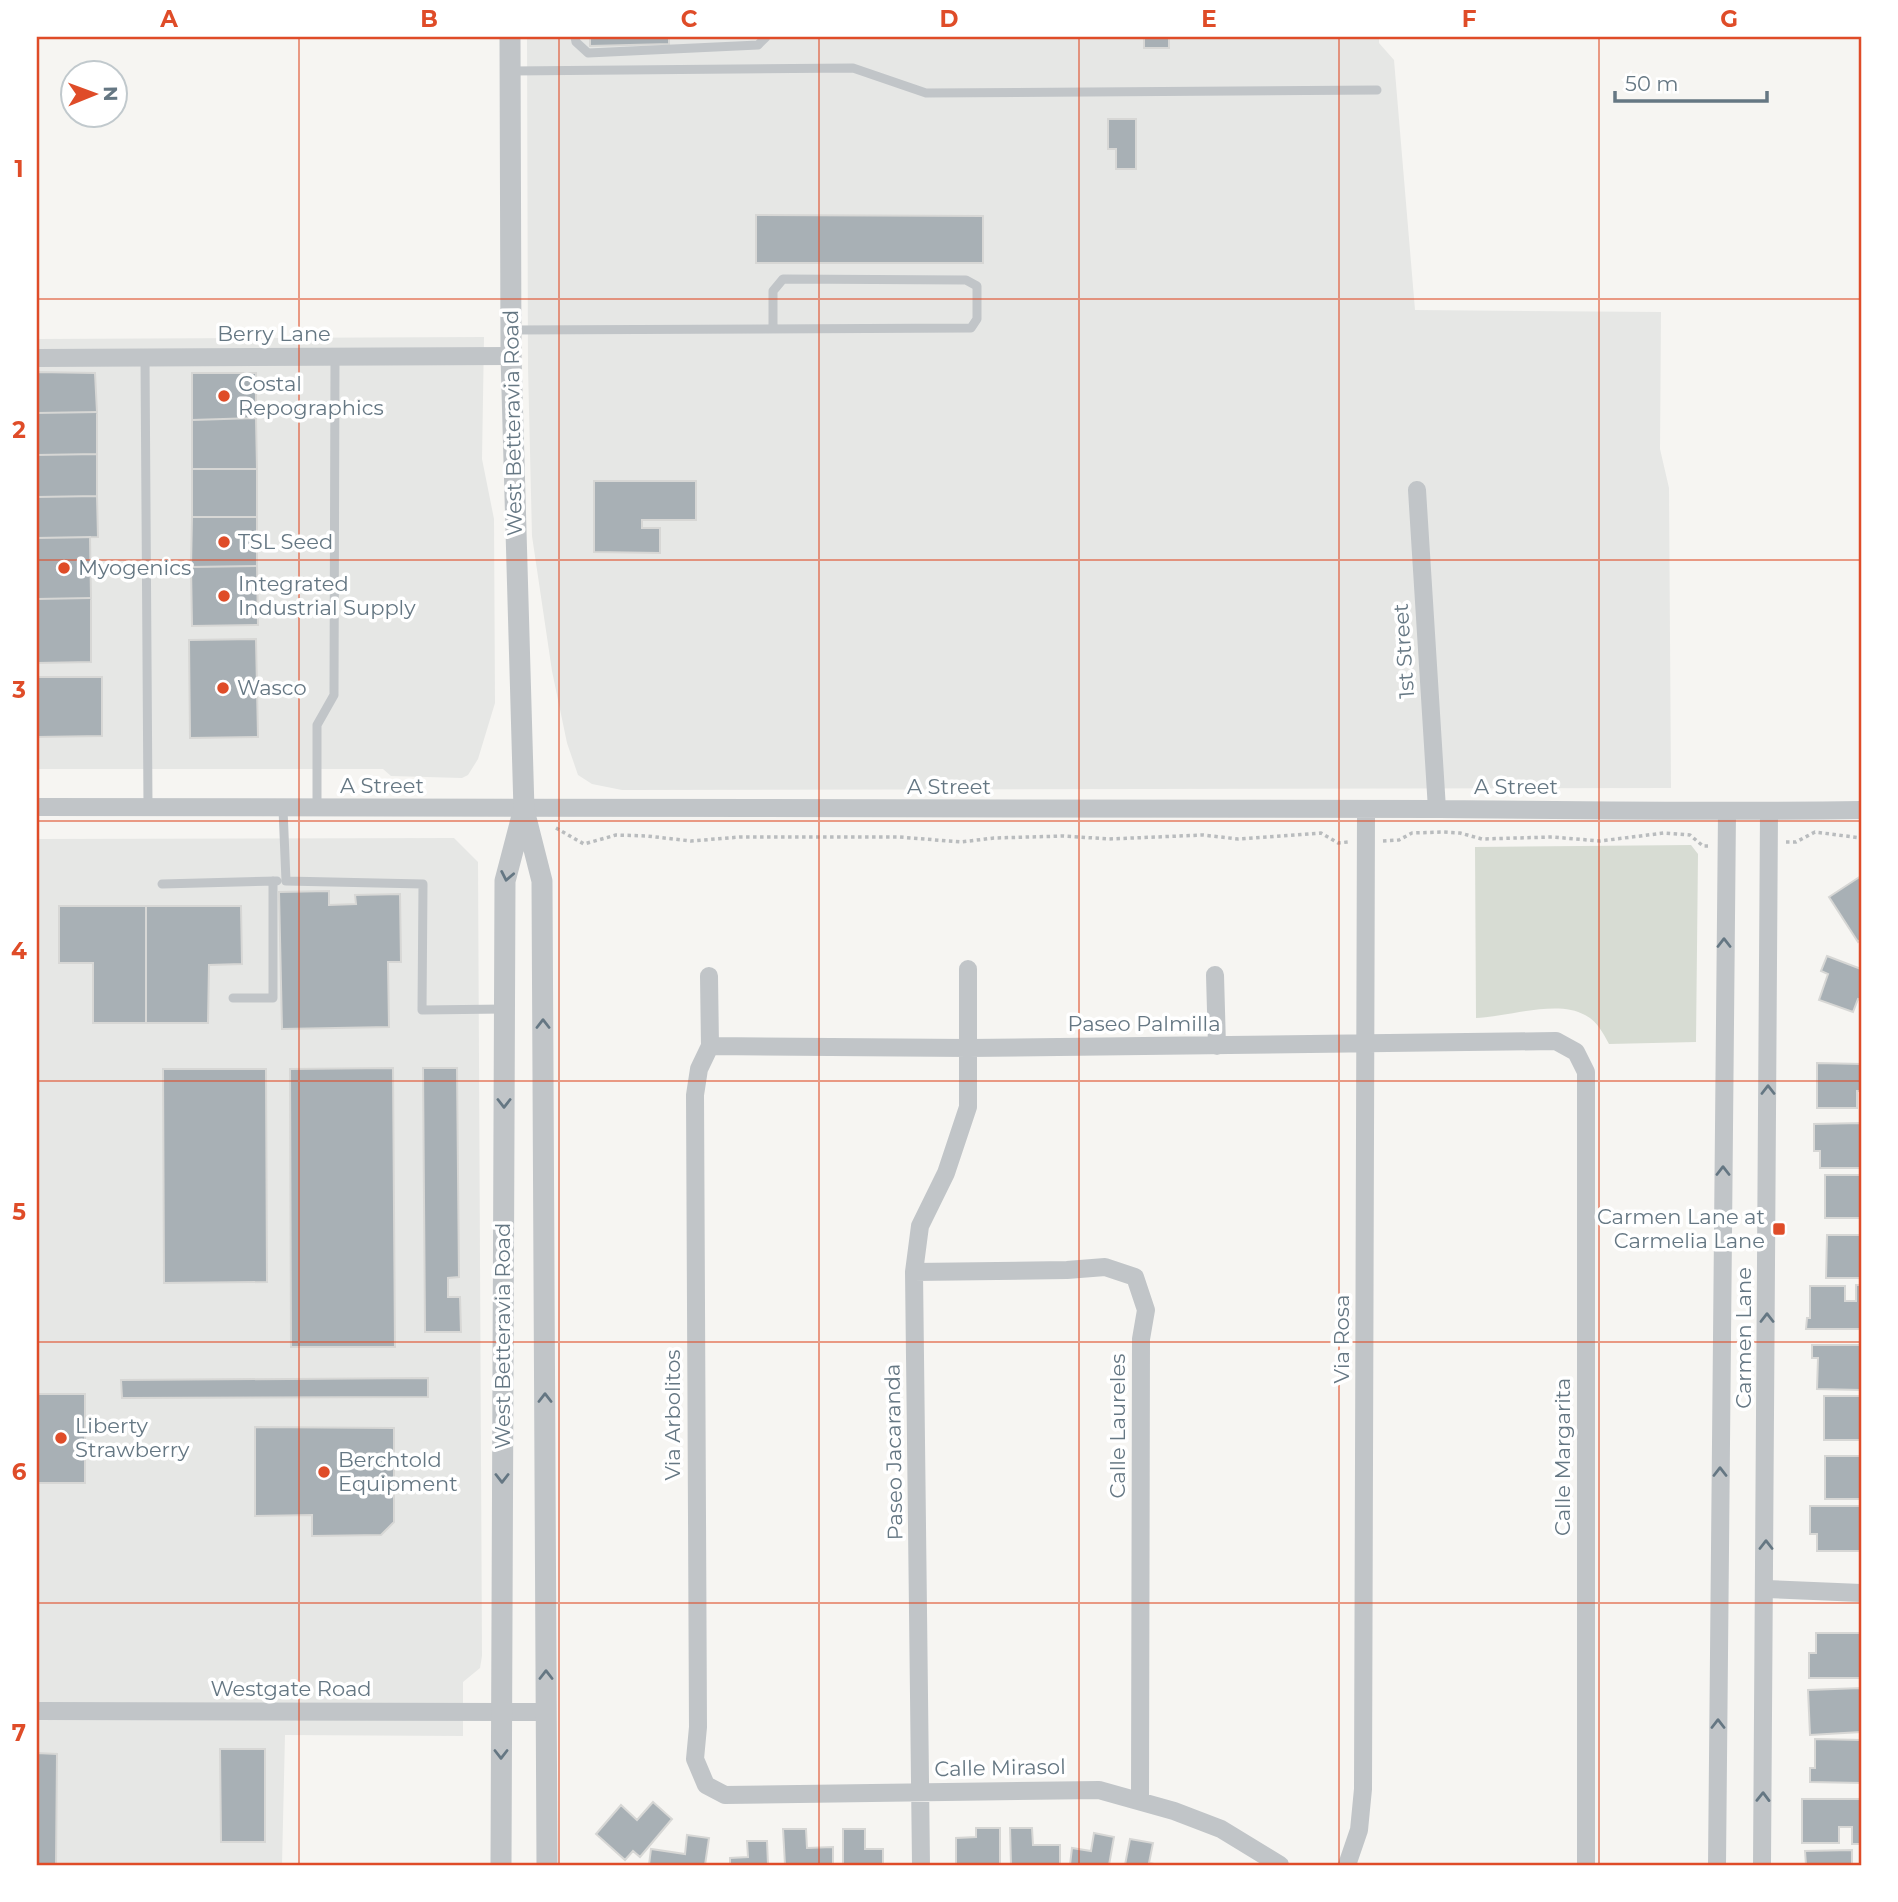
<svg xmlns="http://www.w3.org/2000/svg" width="1898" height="1902" viewBox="0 0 1898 1902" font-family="Montserrat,sans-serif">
<rect width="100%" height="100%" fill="#f6f5f2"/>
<path fill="#e6e7e5" d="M527,37H1379V43L1394,60L1415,310L1661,312L1660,449L1669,488L1671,788L622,790L592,784L578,775L567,743L552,671L532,536L528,367Z
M484,337L482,459L494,519L495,703L478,759L468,775L462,778L391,776L383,769H37V339Z
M454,838L478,862L482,1656L480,1668L463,1682V1736L285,1735L282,1865H37V839Z"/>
<path fill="#d7dcd3" d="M1691,845L1698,854L1696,1042L1609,1044C1603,1033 1597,1021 1585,1015C1557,999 1508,1017 1476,1018L1475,847Z"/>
<path fill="#a8b0b5" stroke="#d7d7d5" stroke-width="2" d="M590,37H669V44L590,46Z
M1144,37H1169V48H1144Z
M1108,119H1136V169H1116V149H1108Z
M756,215L983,216V263H756Z
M37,372L95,373L97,412L37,413Z
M192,373H256V418L192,420Z
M97,412V454L37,455V413Z
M256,418L257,469H192V420Z
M97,454V496L37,497V455Z
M192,469H257V517H192Z
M594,481H696V520H642V528H660V553L594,552Z
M97,496L98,537L37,538V497Z
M192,517H257V566L191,567Z
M90,537L91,598L37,599V538Z
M257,566L258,625L192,626L191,567Z
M91,598V662L37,663V599Z
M256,639L258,737L190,738L189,640Z
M37,677H102V736L37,737Z
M1861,876V939L1858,942L1829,897Z
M329,891V905L356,904L355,895L400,894L401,962H388L389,1027L282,1029L279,892Z
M59,906H146V1023H93V963H59Z
M146,906H241L242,964L209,965L208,1023H146Z
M1827,956L1861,969V1000L1858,999L1853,1012L1819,1000L1828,974L1821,971Z
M1817,1063L1861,1064V1091H1857V1108H1817Z
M393,1068L395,1347H291L290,1069Z
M423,1068H457L459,1277L448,1278V1297H460L461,1332H425Z
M163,1069H266L267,1282L164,1283Z
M1861,1123V1168H1820V1151H1814V1124Z
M1825,1175H1861V1218H1825Z
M1827,1235H1861V1278H1826Z
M1856,1285H1861V1329H1806L1807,1318H1810V1286H1845V1301H1856Z
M1812,1345H1861V1390L1817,1389L1818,1358H1812Z
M428,1378V1397L122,1398L121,1380Z
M37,1394H85V1483H37Z
M1824,1396H1861L1860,1440H1824Z
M255,1427L394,1428V1522L381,1535L312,1536V1515L255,1516Z
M1825,1456H1861V1499H1825Z
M1810,1506H1861V1551H1817V1534H1810Z
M1816,1633H1861V1678H1809V1653H1816Z
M1861,1688V1732L1810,1735L1808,1690Z
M1815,1739L1861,1740V1783L1810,1782V1768H1815Z
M220,1749H265V1842H221Z
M37,1753L57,1754L56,1865H37Z
M1802,1799H1861V1844H1852V1827H1839V1843H1802Z
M653,1802L672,1819L640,1857L633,1851L625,1860L596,1834L621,1805L637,1820Z
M976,1828H1000V1865H956V1838L976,1837Z
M1010,1828H1032L1033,1845H1060V1865H1011Z
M783,1829H806L807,1848L833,1847V1865H785Z
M843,1829H865V1849H883V1865H843Z
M1094,1833L1114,1837L1109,1865H1070L1072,1848L1091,1851Z
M687,1835L709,1838L705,1865H649L651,1849L685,1854Z
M1130,1839L1153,1843L1149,1863L1159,1865H1125Z
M747,1841H767L768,1865H730V1858L748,1857Z
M1852,1850V1865H1806L1805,1851Z"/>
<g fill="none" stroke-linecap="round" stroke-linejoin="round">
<path stroke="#b9bcbe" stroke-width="3.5" stroke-dasharray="3.5 3.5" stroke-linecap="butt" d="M556,828L584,844L616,835L647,836L691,841L740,837H899L961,842L994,838L1064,836L1109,839L1203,835L1238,839L1321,833L1338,843L1348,842
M1383,841L1399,840L1412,833L1442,832L1460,833L1482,839L1552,837L1600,841L1664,833L1690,835L1703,846H1708
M1786,842H1796L1815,832L1861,838"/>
<path stroke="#c1c5c8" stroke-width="9" d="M575,37L576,42L588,53L758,45L766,37
M512,71L853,68L926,93L1377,90
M512,330L971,328L977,319V286L966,280L783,279L773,291V328
M145,358L148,807
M317,808V725L334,695L335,357
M283,809L286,881L423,884L422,1010L504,1009
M162,884L277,881
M233,998H273V881"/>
<path stroke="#c1c5c8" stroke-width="18" d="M37,358L511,356
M1417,490L1437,809
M37,807C504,810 972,809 1440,809C1580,810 1721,812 1861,810
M1215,975L1217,1046
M709,976L710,1046L699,1069L695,1095L698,1727L695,1759L706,1785L725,1795L1099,1790L1174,1811L1221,1829L1280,1865
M710,1046L968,1048L1556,1041L1576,1052L1586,1072V1865
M914,1272L1067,1270L1105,1267L1135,1277L1146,1310L1141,1339L1140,1800
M1766,1589L1861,1593
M37,1711L546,1712
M921,1865L914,1272L920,1226L946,1173L968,1107V969
M1347,1865L1359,1830L1363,1789L1366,810
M1717,1865L1727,812
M1762,1865L1769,812"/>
<path stroke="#c1c5c8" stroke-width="21" d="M510,37L511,356L524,810L542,881L547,1865
M501,1865L505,881L523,812"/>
</g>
<defs><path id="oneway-chevron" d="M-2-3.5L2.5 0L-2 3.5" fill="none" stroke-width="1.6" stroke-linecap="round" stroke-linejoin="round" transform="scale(1.75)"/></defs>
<g stroke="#657783">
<use href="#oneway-chevron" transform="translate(507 876) rotate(101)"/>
<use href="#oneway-chevron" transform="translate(1724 943) rotate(-90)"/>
<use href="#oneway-chevron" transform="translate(543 1024) rotate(-90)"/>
<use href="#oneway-chevron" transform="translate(1768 1090) rotate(-90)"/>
<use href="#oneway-chevron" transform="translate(504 1103) rotate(90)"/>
<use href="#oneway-chevron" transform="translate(1723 1171) rotate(-90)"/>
<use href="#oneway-chevron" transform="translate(1767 1318) rotate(-90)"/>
<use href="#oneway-chevron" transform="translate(545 1398) rotate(-90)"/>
<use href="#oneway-chevron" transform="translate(1720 1472) rotate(-90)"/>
<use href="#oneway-chevron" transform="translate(502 1478) rotate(90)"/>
<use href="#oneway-chevron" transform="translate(1766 1545) rotate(-90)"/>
<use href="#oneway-chevron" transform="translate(546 1675) rotate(-90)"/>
<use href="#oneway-chevron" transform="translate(1718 1724) rotate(-90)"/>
<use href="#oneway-chevron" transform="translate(501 1754) rotate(90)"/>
<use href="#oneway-chevron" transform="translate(1763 1797) rotate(-89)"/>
</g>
<path fill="none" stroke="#df4c28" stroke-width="2" stroke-opacity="0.55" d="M299,37V1865M559,37V1865M819,37V1865M1079,37V1865M1339,37V1865M1599,37V1865M37,299H1861M37,560H1861M37,821H1861M37,1081H1861M37,1342H1861M37,1603H1861"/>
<g fill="#df4c28" stroke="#fff" stroke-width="2.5">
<circle cx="224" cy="396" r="7"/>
<circle cx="224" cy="542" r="7"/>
<circle cx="64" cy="568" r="7"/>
<circle cx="224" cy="596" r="7"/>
<circle cx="223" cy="688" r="7"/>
<rect x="1772" y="1222" width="14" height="14" rx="3.5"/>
<circle cx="61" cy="1438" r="7"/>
<circle cx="324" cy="1472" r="7"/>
</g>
<g text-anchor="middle" stroke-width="7" stroke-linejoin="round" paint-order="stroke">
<g font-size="21" fill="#657783" stroke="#fff">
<text x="274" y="341">Berry Lane</text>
<text transform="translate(513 423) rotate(-91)" y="7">West Betteravia Road</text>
<text transform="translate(1404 651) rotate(-94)" y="7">1st Street</text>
<text x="382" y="793">A Street</text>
<text x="949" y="794">A Street</text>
<text x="1516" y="794">A Street</text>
<text x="1144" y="1031">Paseo Palmilla</text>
<text transform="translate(503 1336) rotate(-90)" y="7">West Betteravia Road</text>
<text transform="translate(1744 1338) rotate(-90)" y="7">Carmen Lane</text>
<text transform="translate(1342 1339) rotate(-90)" y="7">Via Rosa</text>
<text transform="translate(673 1415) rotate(-90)" y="7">Via Arbolitos</text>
<text transform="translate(1118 1426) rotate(-90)" y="7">Calle Laureles</text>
<text transform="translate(894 1452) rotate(-91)" y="7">Paseo Jacaranda</text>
<text transform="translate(1563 1457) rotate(-90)" y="7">Calle Margarita</text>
<text x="291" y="1696">Westgate Road</text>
<text transform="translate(1000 1768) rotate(-1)" y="7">Calle Mirasol</text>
</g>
<g font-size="21" fill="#657783" stroke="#fff" text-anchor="start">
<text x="238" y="391">Costal<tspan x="238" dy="24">Repographics</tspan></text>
<text x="238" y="549">TSL Seed</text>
<text x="78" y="575">Myogenics</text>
<text x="238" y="591">Integrated<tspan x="238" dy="24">Industrial Supply</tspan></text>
<text x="237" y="695">Wasco</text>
<text x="1765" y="1224" text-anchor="end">Carmen Lane at<tspan x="1765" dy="24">Carmelia Lane</tspan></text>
<text x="75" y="1433">Liberty<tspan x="75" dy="24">Strawberry</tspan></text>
<text x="338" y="1467">Berchtold<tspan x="338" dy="24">Equipment</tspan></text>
</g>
</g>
<rect width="1898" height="1902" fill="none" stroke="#ffffff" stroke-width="77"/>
<g transform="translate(94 94) rotate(89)"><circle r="33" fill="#ffffff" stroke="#c1c9cd" stroke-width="2"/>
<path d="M0-5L12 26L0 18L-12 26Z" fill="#df4c28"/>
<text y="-10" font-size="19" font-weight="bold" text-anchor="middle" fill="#657783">N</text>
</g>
<path d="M1615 91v10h152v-10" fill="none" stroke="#657783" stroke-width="3.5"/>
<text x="1625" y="91" font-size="21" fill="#657783" stroke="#ffffff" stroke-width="5" paint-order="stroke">50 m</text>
<rect x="38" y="38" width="1822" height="1826" fill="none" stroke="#df4c28" stroke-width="2.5"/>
<g font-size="23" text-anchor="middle" font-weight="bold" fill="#df4c28">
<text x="169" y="27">A</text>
<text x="429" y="27">B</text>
<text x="689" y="27">C</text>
<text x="949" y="27">D</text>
<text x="1209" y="27">E</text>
<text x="1469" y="27">F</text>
<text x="1729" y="27">G</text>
<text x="19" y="177">1</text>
<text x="19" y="438">2</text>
<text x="19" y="698">3</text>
<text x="19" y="959">4</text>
<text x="19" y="1220">5</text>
<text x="19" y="1480">6</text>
<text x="19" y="1741">7</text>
</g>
</svg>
